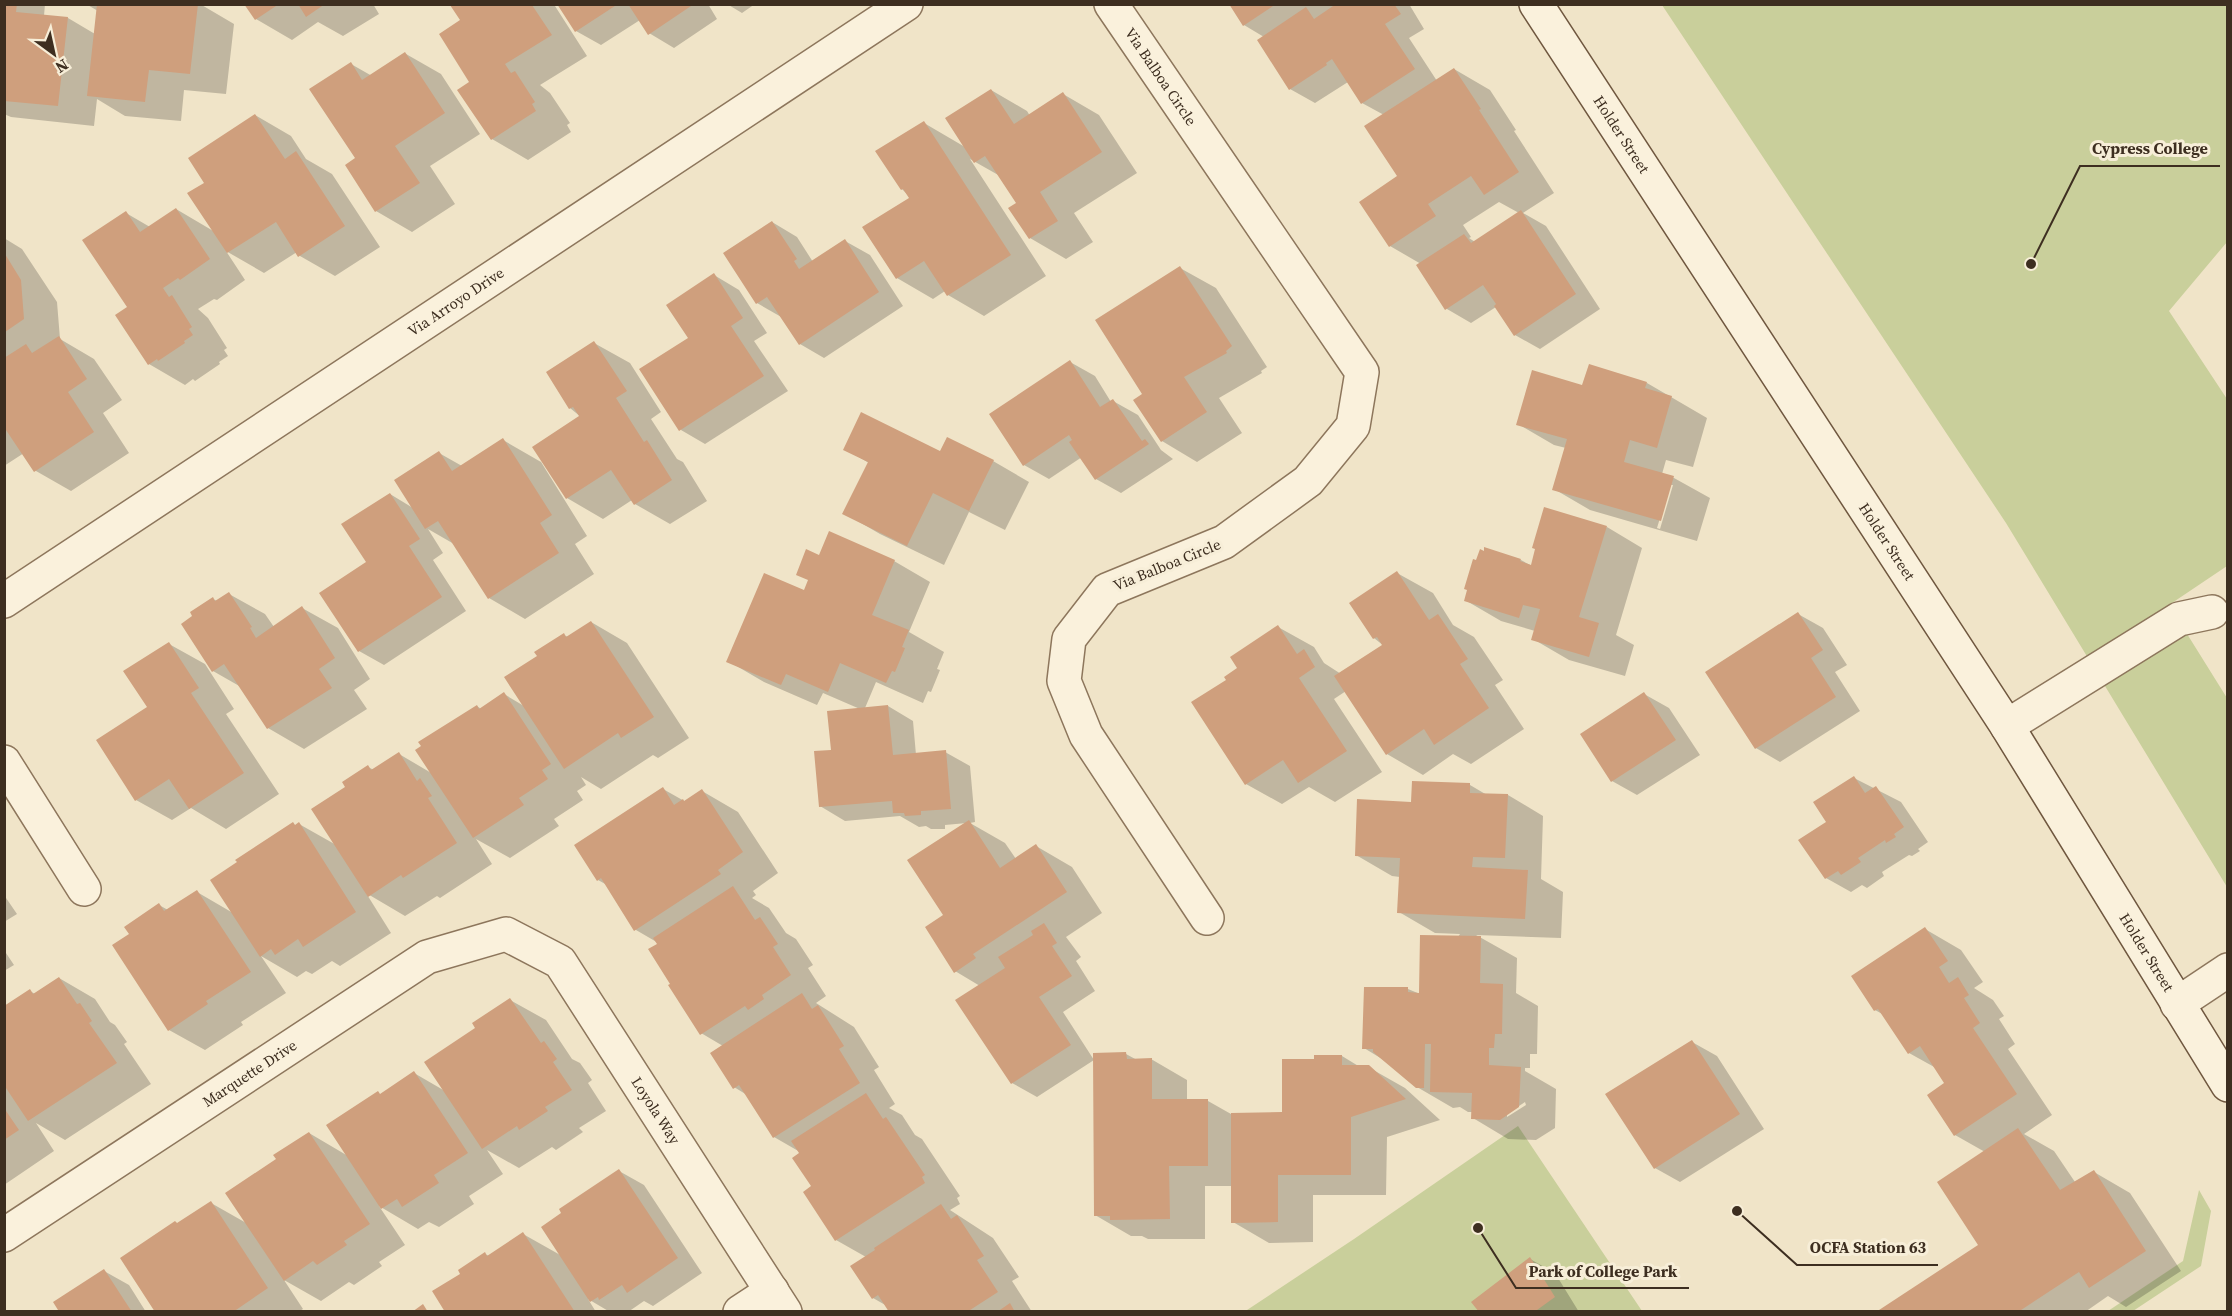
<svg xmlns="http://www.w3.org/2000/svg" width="2232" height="1316" viewBox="0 0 2232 1316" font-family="'Source Serif 4',serif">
<rect width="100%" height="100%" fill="#f0e4c8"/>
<path fill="#c9cf9b" d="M1662,5H2227V242L2169,311L2227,399V566L2169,605L2227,698V887L2006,523Z
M1518,1126L1642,1311L1244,1312L1354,1239Z
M2199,1190L2211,1211L2201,1266L2133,1311H2108L2183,1261Z"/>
<path fill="#0003" fill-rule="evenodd" d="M4,4H45L44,16L68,18L95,34L98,11L86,4H200L234,24L226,94L184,90L181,121L125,116L97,99L94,126L11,117L4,114Z
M246,4H373L379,14L343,36L318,22L292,40L256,19Z
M452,4H557L555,6L587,56L540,85L550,93L570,123L567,125L571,132L528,160L492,139L471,82L462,21Z
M559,4H708L717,19L674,48L649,33L640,20L601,45L576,31Z
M727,4H755L742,13Z
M1231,4H1409L1424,29L1409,38L1437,81L1454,69L1490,90L1516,130L1514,131L1554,193L1523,213L1546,226L1600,309L1540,349L1515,335L1496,307L1471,323L1447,309L1421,264L1390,246L1399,177L1384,115L1362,103L1348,82L1315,103L1290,89L1259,40L1264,37L1244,25ZM1499,202L1519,213L1475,242L1469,238L1471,237L1463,225Z
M406,54L441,74L480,134L430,166L455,204L412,232L376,211L347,165L357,159L351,64L372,76Z
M991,90L1027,111L1030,116L1063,94L1099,115L1137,173L1074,213L1093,242L1066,259L1030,238L1018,203L1000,176L970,159L1046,276L984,316L948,295L945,291L933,299L897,278L911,198L902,189L924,123L965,147Z
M255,115L291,136L306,159L332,174L380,247L335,276L300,256L297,252L264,273L226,251L245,280L217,300L214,299L198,309L208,318L227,348L224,350L228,356L219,362L220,364L195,381L193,379L185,385L149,364L129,308L126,213L150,227L176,209L215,232L206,183Z
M772,222L797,237L813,262L845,241L870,255L903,306L824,358L800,344L783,318L757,303Z
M4,238L22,249L57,302L60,339L94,359L122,400L103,413L129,453L71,491L36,471L24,453L4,466Z
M1180,268L1216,288L1267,367L1261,371L1262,373L1219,398L1242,433L1197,462L1162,441L1144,394Z
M714,275L739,290L767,333L754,341L788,391L705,444L681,430L690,339Z
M594,343L630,363L661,412L651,419L677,459L683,462L707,501L670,524L635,504L632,500L603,519L567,498L581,417L570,408Z
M1070,362L1095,376L1111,402L1113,401L1138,415L1161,450L1173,459L1121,493L1096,479L1082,457L1049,479L1024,465Z
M1647,383L1707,418L1693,467L1666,460L1662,474L1674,478L1710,498L1697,541L1590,510L1554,489L1566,448L1554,445L1518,424L1583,386ZM1670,485H1673L1660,529L1657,528Z
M503,440L541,462L587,536L575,544L594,574L525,619L489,598L454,544L428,529L443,553L433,560L466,611L384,665L359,651L369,562L390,494L413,508L439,453L462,466Z
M845,449L941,453L993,461L1029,482L1005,530L969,512L944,565L880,534L844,513L869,463Z
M1607,527L1642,548L1616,635L1634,645L1625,676L1569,660L1533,639L1535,631L1501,621L1465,600L1477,562L1486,549L1521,560L1532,566Z
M820,557L894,561L930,582L909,632L944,652L937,669L940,670L931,692L928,691L923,703L876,682L865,708L888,706L913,721L916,755L945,752L970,766L975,822L970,823L1005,843L1016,859L1036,846L1072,867L1102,913L1066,937L1081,957L1076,961L1095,991L1063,1012L1094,1060L1037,1097L1012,1083L980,986L955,971L945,915L967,823L945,825V829H931L926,826L919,827L900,816L845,821L820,806L833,751L860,709L823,693L817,705L764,682L728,661L804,592Z
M1397,573L1433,593L1453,625L1474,637L1503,680L1495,685L1524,729L1471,764L1453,754L1423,775L1387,754L1346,691L1334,699L1382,772L1335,802L1309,787L1282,804L1246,784L1239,668L1278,627L1314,647L1324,663L1341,674L1384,646L1374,638Z
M229,594L265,614L274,627L302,608L338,628L370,679L354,690L367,709L304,749L268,728L241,687L213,671V599L217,601Z
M1798,614L1823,628L1847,665L1835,672L1860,711L1780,762L1756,748Z
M591,622L627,643L689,738L658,758L653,755L601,789L581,777L586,785L577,791L583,800L554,819L559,826L510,858L476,839L492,864L440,898L437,896L405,916L366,893L391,933L340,966L332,961L312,974L306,971L297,977L261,956L286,993L241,1022L243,1025L205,1050L169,1030L131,935L159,905L168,910L197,892L233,913L293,824L296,826L299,824L338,846L347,788L368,767L374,770L399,754L433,774L477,706L481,709L504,694L524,706L539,656L564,635L568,637Z
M169,644L205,664L234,709L226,714L279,794L226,829L191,808L172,820L136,800L149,708Z
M1644,694L1669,708L1700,755L1637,795L1612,781Z
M1854,778L1901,802L1928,842L1918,849L1920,851L1912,856L1909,855L1882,872L1884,876L1867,888L1862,885L1851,892L1826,878L1828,822Z
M1470,785L1487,795H1508L1543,816L1541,879L1563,892L1561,938L1476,935L1517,958L1516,993L1538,1006L1537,1054H1530V1068H1525V1071L1556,1089L1555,1128L1536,1140L1508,1139L1473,1118V1112H1468L1460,1107L1453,1108L1417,1087L1387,1062L1364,1048L1408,989L1420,994L1460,934L1435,933L1399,912L1400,877L1392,876L1356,855L1412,803ZM1525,1102L1526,1105L1507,1117V1114Z
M663,789L686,802L702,791L738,812L778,873L753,891L756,895L752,898L769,908L786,933L796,939L813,965L808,968L826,996L816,1003L854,1027L879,1067L874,1070L895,1104L889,1108L902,1115L915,1135L922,1139L960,1196L957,1198L960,1204L950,1210L993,1238L1019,1277L1012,1281L1032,1312H890L887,1306L873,1298L866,1257L836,1240L800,1152L774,1137L747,1095L734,1087L723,1046L701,1033L672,984L660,944L636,930L607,885L598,880Z
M4,895L17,914L4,922Z
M1925,929L1961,950L1983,982L1974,988L1993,1000L2004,1016L1999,1019L2015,1044L2008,1049L2052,1115L2024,1134L2054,1151L2075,1182L2094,1172L2130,1193L2181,1271L2126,1307L2108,1296L2085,1312H1879L1980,1245L1985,1152L1955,1135L1929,1095L1946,1083L1936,1068L1909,1053L1884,1015L1875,1010Z
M4,950L14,965L4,971Z
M59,978L95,999L110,1022L115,1025L127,1042L124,1044L151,1084L65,1140L36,1123L54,1151L4,1185V1014L30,991L35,994Z
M510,1000L546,1020L572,1059L580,1063L592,1080L588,1083L606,1111L579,1128L583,1132L556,1150L552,1147L519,1168L487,1150L503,1174L469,1196L474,1204L439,1227L429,1222L418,1229L379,1206L405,1245L379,1262L382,1266L354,1285L349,1282L321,1301L284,1280L303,1309L298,1312H157L178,1224L211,1203L248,1224L278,1159L309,1133L348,1156L381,1095L414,1073L445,1091L477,1028Z
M1692,1042L1717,1056L1764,1129L1680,1182L1655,1168Z
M1126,1054L1137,1060L1151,1059L1187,1080V1101H1208L1231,1114H1283L1316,1060L1342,1056L1360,1067H1368L1405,1088L1440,1120L1387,1137L1386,1195H1313V1242L1269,1243L1233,1222V1186H1205V1239H1148L1142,1236H1131L1095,1215Z
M619,1171L644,1185L702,1273L653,1306L644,1301L628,1312H610L588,1299L596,1312H447L462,1274L485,1254L489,1256L523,1234L562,1256Z
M1530,1259L1555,1273L1579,1312H1481Z
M104,1271L129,1285L146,1312H58Z"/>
<path fill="#cf9f7d" d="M4,4H17L16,12L68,17L58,106L4,101Z
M97,4H198L190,74L149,70L145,102L87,96Z
M244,4H279L255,20Z
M298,4H325L306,17Z
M557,4H618L575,32Z
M628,4H694L648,35Z
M1229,4H1276L1243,26Z
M1336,4H1394L1401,14L1385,24L1415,69L1361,104L1332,59L1326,63L1327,65L1289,90L1257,40L1306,7L1314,19Z
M450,5H532L552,35L505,64L511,73L515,71L535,102L532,104L536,111L491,140L457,90L469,82L439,34L460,20Z
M405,52L445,113L395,146L420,183L375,212L345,165L355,158L309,89L351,62L362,80Z
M1454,68L1481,109L1479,110L1519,172L1484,195L1471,176L1428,204L1436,216L1389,247L1359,202L1397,176L1364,126Z
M991,89L1014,124L1063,92L1102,152L1040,192L1058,221L1029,239L1008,208L1016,203L985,156L974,163L945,118Z
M255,114L285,159L296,151L345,226L298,257L276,222L227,253L187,193L204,183L188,158Z
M924,121L1011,255L947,296L924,261L896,279L862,227L909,198L903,189L901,190L875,151Z
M176,208L210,259L180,280L178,278L163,288L169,297L172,295L192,327L189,329L193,335L184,341L185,343L158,361L157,359L148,365L115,315L127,307L82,240L126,211L140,232Z
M1521,210L1576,294L1514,336L1494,306L1496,304L1483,285L1445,310L1416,265L1464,234L1471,243Z
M772,221L797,259L794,261L799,269L845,239L879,292L799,345L767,297L756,304L723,253Z
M5,254L21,280L24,319L5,332Z
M1180,266L1232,346L1226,351L1227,353L1184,377L1207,412L1161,442L1133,400L1142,394L1095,320Z
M714,273L743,318L731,326L764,376L679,431L639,369L688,338L666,305Z
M59,336L87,379L68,392L94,432L34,472L4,427V358L26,344L32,353Z
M594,341L627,391L616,398L644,442L647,440L672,480L634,505L611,470L566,499L532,447L579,416L573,407L569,409L546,372Z
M1070,360L1100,407L1113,399L1142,441L1145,439L1149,444L1095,480L1069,442L1072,440L1069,435L1023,466L989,414Z
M1589,364L1647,382L1645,388L1672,396L1657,448L1630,440L1624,462L1674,476L1661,521L1552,490L1567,439L1516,425L1532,370L1582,385Z
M861,412L940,451L947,437L994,460L969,511L933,493L907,546L842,514L868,462L843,450Z
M503,438L552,515L540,523L559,553L488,599L438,521L425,529L394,480L439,451L452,471Z
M390,493L420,539L409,546L442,597L358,652L319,593L366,562L341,524Z
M1544,507L1607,526L1579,617L1599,623L1589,657L1531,640L1540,609L1523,605L1519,618L1464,601L1467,590L1464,589L1473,559L1476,560L1480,549L1484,551V547L1521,559L1520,561L1531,565L1535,549L1532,548Z
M829,531L895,560L872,615L909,630L902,647L905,648L895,672L892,671L886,683L840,663L828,692L786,674L781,685L726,662L764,573L804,590L808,580L796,575L806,549L819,555Z
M1397,571L1429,620L1438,614L1468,659L1460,664L1489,708L1434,745L1424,729L1386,755L1334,676L1382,645L1377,637L1373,639L1349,603Z
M229,592L252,627L250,628L256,638L302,606L335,658L319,669L332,688L267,729L224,664L212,672L181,624L192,616L190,612L213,597L215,601Z
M1798,612L1823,650L1811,658L1836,697L1755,749L1705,672Z
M591,621L654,717L621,738L618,733L564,769L504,677L537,656L534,652L564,633L566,637Z
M1278,625L1297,654L1304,649L1315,667L1299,678L1347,751L1298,783L1283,760L1245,785L1191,702L1226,680L1224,677L1237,668L1230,657Z
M169,642L199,688L191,693L244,773L189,809L169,779L135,801L96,740L147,707L123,671Z
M504,692L551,764L542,770L548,779L519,798L524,805L473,838L415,750L421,746L418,742L477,705L479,709Z
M1644,692L1676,740L1611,782L1580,734Z
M888,705L893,755L946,750L951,809L921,811V815L905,816L904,813H893L892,801L819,807L814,751L831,750L827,711Z
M399,752L417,781L420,778L432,796L428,798L457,843L403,878L401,875L368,897L311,809L345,787L342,782L368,765L371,770Z
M1854,776L1865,793L1876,786L1904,827L1894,834L1896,837L1886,843L1885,840L1858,858L1861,862L1841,875L1838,871L1825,879L1798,840L1826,822L1813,802Z
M1412,781L1470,783V793L1508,794L1505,858L1473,857L1472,867L1528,870L1525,919L1397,913L1400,858L1355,856L1357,799L1411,802Z
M663,787L674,805L683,799L684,801L702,789L743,852L718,870L721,874L634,931L601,878L597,881L574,845Z
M969,820L1000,868L1036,844L1067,892L973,954L976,958L954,973L925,927L943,915L907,860Z
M293,822L295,825L299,822L356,912L303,947L298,939L275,955L271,949L260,957L210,880L237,862L235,860Z
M733,886L755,920L760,917L778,944L773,947L791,975L762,995L764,999L748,1010L745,1006L700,1035L668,985L670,984L648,949L657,944L653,938Z
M197,890L251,972L206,1001L208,1004L168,1031L112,945L129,934L124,927L159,903L164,911Z
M1044,923L1057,943L1052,946L1072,976L1039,997L1071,1045L1011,1084L955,1000L1005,968L998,957L1033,935L1031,931Z
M1925,927L1948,961L1939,967L1949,983L1958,977L1969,995L1964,998L1980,1023L1973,1028L2017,1094L1954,1136L1927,1095L1944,1083L1920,1046L1908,1054L1878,1009L1874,1011L1851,976Z
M1420,935L1481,936L1480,983L1503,984L1502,1034H1495L1494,1048H1489V1065L1521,1067L1519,1107L1500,1120L1471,1119L1472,1093L1430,1092L1431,1044H1425L1424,1088H1416L1373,1052V1049H1362L1364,987H1408V992L1419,993Z
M59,977L77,1004L80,1003L92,1021L89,1023L117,1063L28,1121L4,1085V1006L30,989L33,994Z
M802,993L812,1009L818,1005L844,1046L839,1049L860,1083L773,1138L739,1085L733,1089L710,1053Z
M510,998L541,1043L544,1041L557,1059L553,1062L572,1090L545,1107L548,1111L519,1130L517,1126L482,1149L424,1062L475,1028L472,1023Z
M1692,1040L1740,1114L1654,1169L1605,1094Z
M1126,1052L1127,1059L1152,1058V1099H1208V1166H1169L1170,1219L1110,1220V1216H1094L1093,1053Z
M1314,1055H1342V1065H1369L1406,1099L1351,1117V1175H1278V1222L1231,1223V1113L1282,1112V1059H1314Z
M414,1071L468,1153L434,1175L439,1183L402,1207L397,1199L381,1209L326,1125L378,1091L380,1094Z
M866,1093L883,1119L886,1117L925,1175L922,1177L925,1183L835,1241L803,1192L811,1186L792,1158L799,1153L791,1141Z
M4,1108L19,1130L4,1140Z
M2018,1128L2060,1190L2094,1170L2146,1251L2089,1288L2079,1272L2018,1312H1876L1978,1245L1937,1182Z
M309,1132L370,1224L344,1241L347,1245L317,1265L313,1261L284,1281L225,1193L276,1159L273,1155Z
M619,1169L678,1258L627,1293L622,1285L599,1300L598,1297L590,1302L541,1227L561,1213L559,1209Z
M211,1201L268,1288L233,1312H155L120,1258L175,1221L177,1223Z
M941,1204L951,1219L957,1215L984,1256L977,1260L998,1292L967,1312H889L878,1295L872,1299L850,1266L875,1250L874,1248Z
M523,1232L575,1312H445L432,1291L460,1274L458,1270L485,1252L487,1256Z
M1530,1257L1555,1297L1537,1310L1538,1312H1479L1471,1302Z
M104,1269L132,1312H55L58,1310L53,1302Z
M1010,1303L1015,1312H997Z
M423,1304L428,1312H412Z"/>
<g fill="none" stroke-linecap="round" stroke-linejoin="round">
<defs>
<g id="street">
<path id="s1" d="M1111,4L1362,372L1353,426L1308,481L1224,542L1107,590L1069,639L1064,681L1086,735L1207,918"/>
<path id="s2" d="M4,601L906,4"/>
<path d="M2007,726L2179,619L2212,612"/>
<path d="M4,762L84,889"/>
<path d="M2177,1004L2228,970"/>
<path id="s3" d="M4,1235L427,957L506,934L560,962L785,1312"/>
<path d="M740,1312L772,1291"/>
</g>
<g id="secondary">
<path id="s4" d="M1536,4L2007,726L2228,1085"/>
</g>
</defs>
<use href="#street" stroke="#8d765c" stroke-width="36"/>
<use href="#secondary" stroke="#6f573f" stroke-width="36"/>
<use href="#street" stroke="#faf1dc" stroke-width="33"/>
<use href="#secondary" stroke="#faf1dc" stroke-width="33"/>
</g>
<g text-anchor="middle" stroke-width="6" stroke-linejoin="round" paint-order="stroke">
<g font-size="15" fill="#3d2e20" stroke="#f7eed8">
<text dy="5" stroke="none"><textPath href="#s1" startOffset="88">Via Balboa Circle</textPath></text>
<text dy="5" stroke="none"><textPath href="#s4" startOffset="156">Holder Street</textPath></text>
<text dy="5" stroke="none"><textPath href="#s2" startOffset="542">Via Arroyo Drive</textPath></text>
<text dy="5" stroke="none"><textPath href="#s4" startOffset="642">Holder Street</textPath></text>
<text transform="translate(1167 565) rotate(-22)" y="5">Via Balboa Circle</text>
<text dy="5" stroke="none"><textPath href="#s4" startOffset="1128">Holder Street</textPath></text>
<text dy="5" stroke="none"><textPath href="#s3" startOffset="294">Marquette Drive</textPath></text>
<text dy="5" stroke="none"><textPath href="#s3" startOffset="826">Loyola Way</textPath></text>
</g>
</g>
<path fill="none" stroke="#3d2e20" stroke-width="2" d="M2031 264L2080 166H2220M1737 1211L1797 1265H1938M1478 1228L1516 1288H1689"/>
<g fill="#3d2e20" stroke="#f7eed8" stroke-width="2">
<circle cx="2031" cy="264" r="6"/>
<circle cx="1737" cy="1211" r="6"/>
<circle cx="1478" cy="1228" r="6"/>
</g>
<g font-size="16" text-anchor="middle" font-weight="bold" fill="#3d2e20" stroke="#f7eed8" stroke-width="6" stroke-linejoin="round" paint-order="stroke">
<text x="2150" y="154">Cypress College</text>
<text x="1868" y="1253">OCFA Station 63</text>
<text x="1603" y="1277">Park of College Park</text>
</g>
<rect width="2232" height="1316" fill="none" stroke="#3d2e20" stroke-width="12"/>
<g transform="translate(54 54) rotate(147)" stroke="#f7eed8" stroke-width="4.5" paint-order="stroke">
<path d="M0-4.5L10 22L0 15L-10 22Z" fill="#3d2e20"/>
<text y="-9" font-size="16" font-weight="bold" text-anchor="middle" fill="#3d2e20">N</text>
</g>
</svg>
